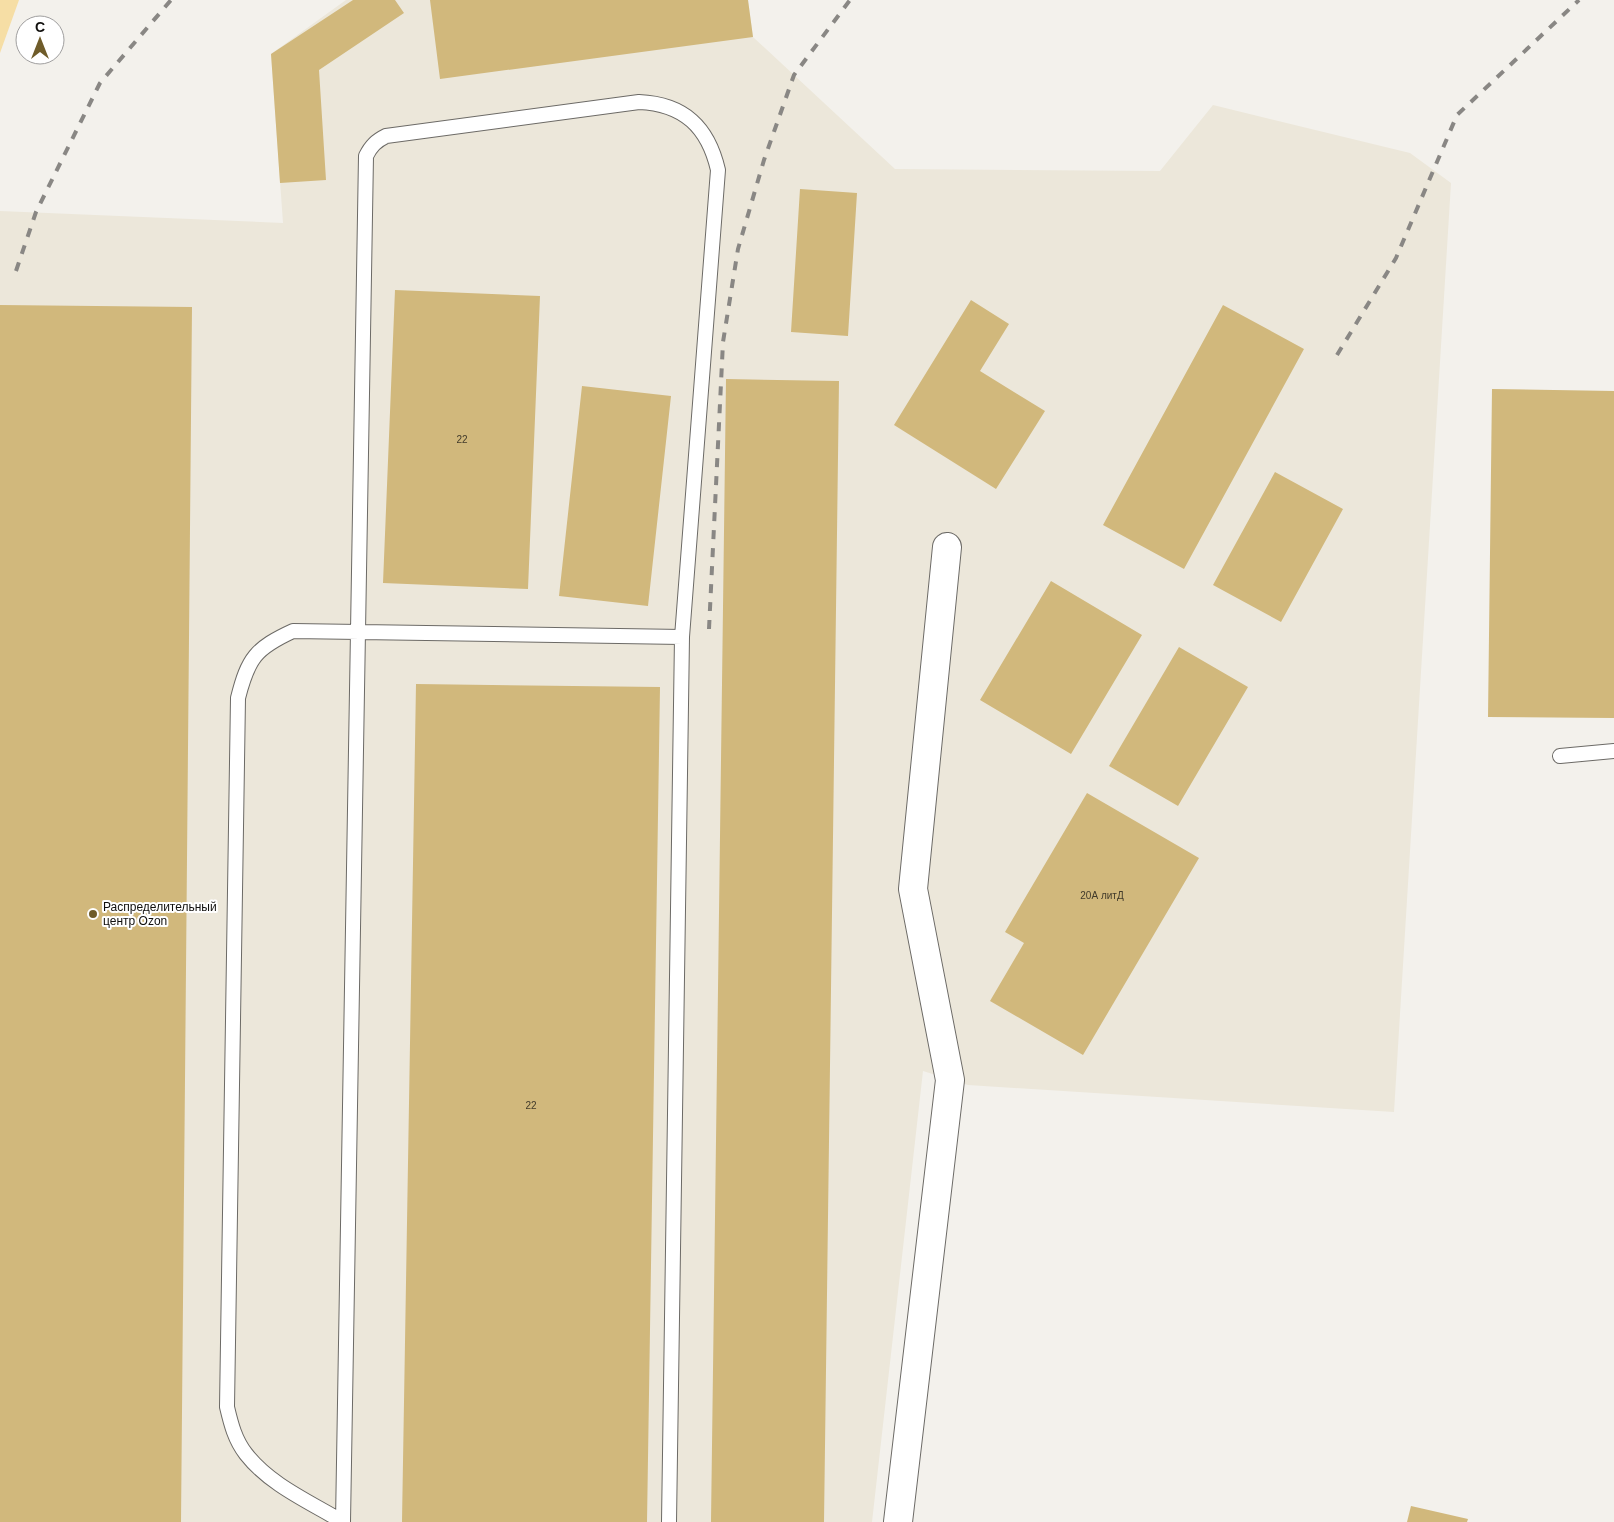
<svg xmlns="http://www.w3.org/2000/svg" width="1614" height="1522" viewBox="0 0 1614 1522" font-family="Helvetica,sans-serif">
<rect width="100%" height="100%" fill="#f3f1ec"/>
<path fill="#ece7da" d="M346,0H748L753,37L895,169L1160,171L1213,105L1410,153L1451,183L1394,1112L968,1085L923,1071L872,1522H0V211L283,223L271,54Z"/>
<path fill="#f6dea5" d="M0,0H19L0,53Z"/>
<path fill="#d1b87c" d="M353,0H395L404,13L319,70L326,180L280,183L271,54Z
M430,0H748L753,37L440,79Z
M800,189L857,193L848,336L791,332Z
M395,290L540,296L528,589L383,583Z
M971,300L1009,324L980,371L1045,411L996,489L894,425Z
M0,305L192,307L181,1522H0Z
M1223,305L1304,349L1184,569L1103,525Z
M726,379L839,381L824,1522H711Z
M582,386L671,396L648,606L559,596Z
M1492,389L1614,391V718L1488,717Z
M1275,472L1343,509L1281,622L1213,585Z
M1051,581L1142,635L1071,754L980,700Z
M1179,647L1248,687L1178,806L1109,766Z
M416,684L660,687L647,1522H402Z
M1087,793L1199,858L1083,1055L990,1001L1024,943L1005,932Z
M1411,1506L1468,1519L1467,1522H1407Z"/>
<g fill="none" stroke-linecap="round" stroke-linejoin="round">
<defs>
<path id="service" d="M1560,756L1614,751
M343,1522L366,156C371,146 376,141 386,136L639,102C684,104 708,127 718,170L682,637L669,1522
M343,1522C310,1502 270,1485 246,1454C235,1440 231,1424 227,1407L238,698C248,658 256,648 293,631L682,637"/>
<path id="minor" d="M898,1522L950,1080L913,889L947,547"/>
</defs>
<use href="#service" stroke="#6c6a66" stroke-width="16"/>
<use href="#minor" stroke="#6c6a66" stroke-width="30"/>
<use href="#service" stroke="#fff" stroke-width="14"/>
<use href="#minor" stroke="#fff" stroke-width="28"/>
<path stroke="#898784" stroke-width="4" stroke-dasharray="9 9" stroke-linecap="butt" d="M16,271L36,212L100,83L171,0
M1337,355L1396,258L1457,115L1579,0
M709,629L723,342L738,249L764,160L794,75L850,0"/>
</g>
<circle fill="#6f5c2a" stroke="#fff" stroke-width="2" cx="93" cy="914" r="5"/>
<g text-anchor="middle" stroke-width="4" stroke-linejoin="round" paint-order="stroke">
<g font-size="10" fill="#413a2a">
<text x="462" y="443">22</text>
<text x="1102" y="899">20А литД</text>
<text x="531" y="1109">22</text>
</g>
<g font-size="12" fill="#11100e" stroke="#fff" text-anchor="start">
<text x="103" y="911">Распределительный<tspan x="103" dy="14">центр Ozon</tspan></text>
</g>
</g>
<g transform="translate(40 40)"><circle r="24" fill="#ffffff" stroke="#a09f9f"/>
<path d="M0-4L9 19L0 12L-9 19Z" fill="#6f5c2a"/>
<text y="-8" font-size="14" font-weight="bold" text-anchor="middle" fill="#11100e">С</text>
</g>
</svg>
